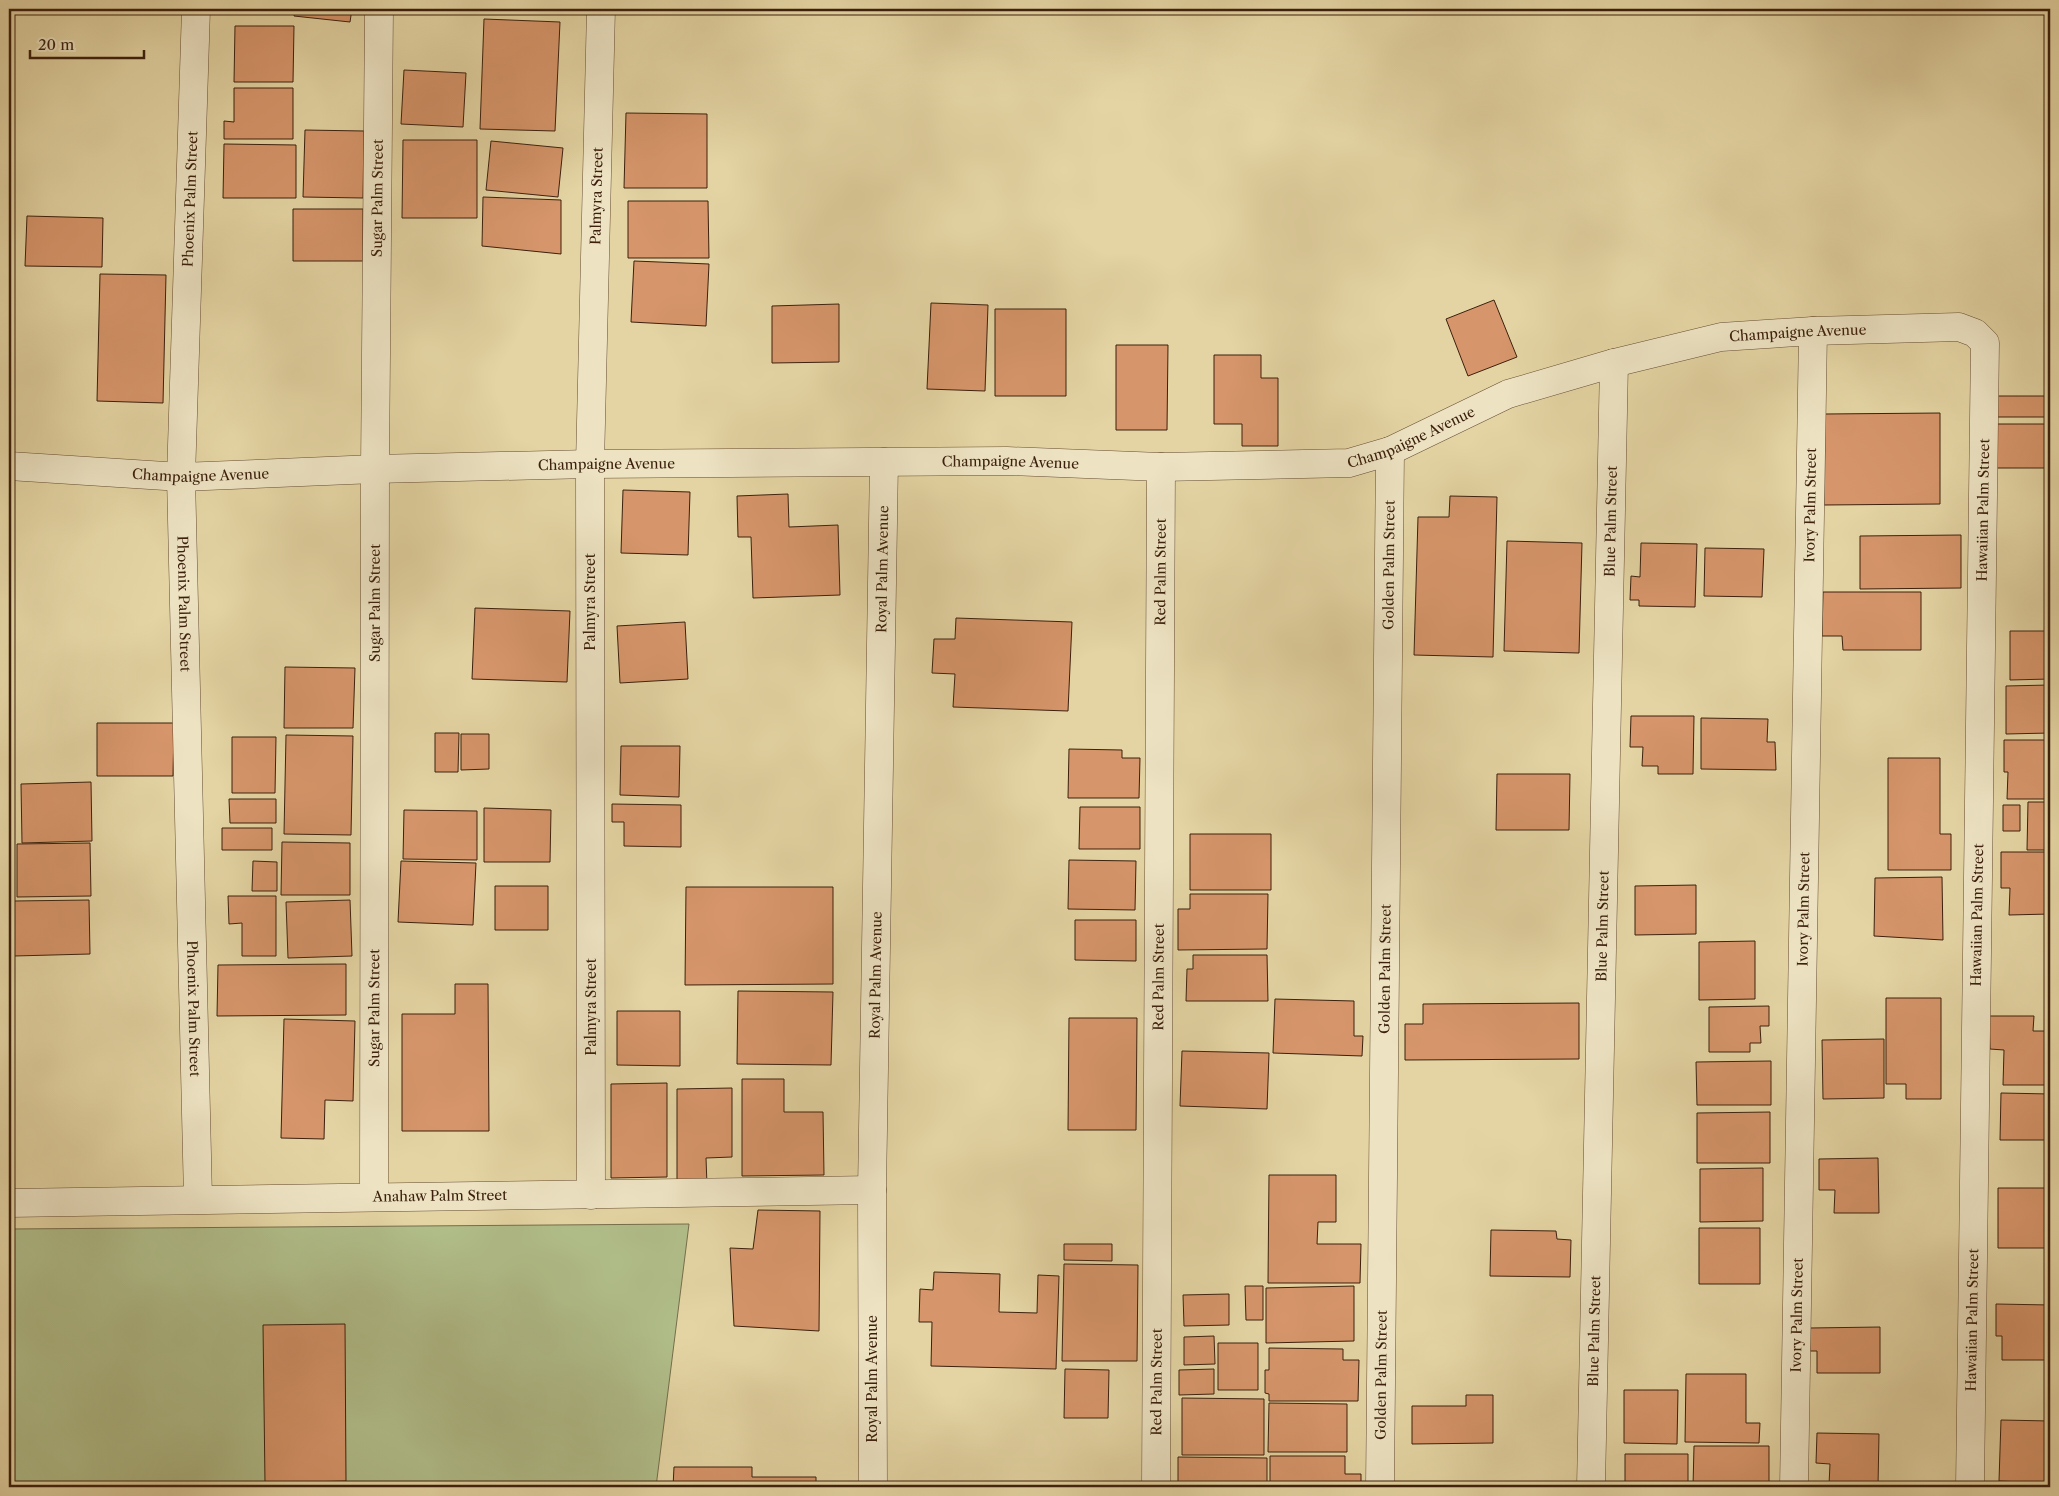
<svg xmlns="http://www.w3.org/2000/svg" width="2059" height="1496" viewBox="0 0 2059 1496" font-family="'Libre Caslon Text',serif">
<rect width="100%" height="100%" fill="#e4d4a3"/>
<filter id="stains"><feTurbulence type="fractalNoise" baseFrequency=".004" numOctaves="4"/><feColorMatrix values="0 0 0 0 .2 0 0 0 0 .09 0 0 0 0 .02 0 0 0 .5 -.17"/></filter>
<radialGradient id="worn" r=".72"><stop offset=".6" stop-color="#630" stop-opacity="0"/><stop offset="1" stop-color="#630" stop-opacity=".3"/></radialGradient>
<path fill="#b0bd89" stroke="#766e4b" d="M689,1224L656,1487H9V1229Z"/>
<path fill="#d6956a" stroke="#3c200d" d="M295,9H352L350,22L294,16Z
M484,19L560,22L555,131L480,129Z
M235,26H294L293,82H234Z
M404,70L466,73L463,127L401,124Z
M234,88H293V139H224V121L234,122Z
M626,113L707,114V188H624Z
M305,130L364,131L363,198L303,197Z
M403,140H477V218H402Z
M491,141L563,148L558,197L486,190Z
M224,144L296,145V198H223Z
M483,197L561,200V254L482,246Z
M628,201H708L709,258H628Z
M293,209H363V261H293Z
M27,216L103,218L102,267L25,266Z
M634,261L709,264L706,326L631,322Z
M100,274L166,275L163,403L97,401Z
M1494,300L1517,357L1468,376L1446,319Z
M931,303L988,305L985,391L927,389Z
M839,304V362L772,363V306Z
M995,309H1066V396H995Z
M1116,345H1168L1167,430H1116Z
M1214,355H1261V378H1278V446H1242V424H1214Z
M1997,396H2050V417H1997Z
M1940,413V504L1824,505L1825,414Z
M1993,424H2050V468H1993Z
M623,490L690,492L688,555L621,553Z
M788,494L789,527L838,525L840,595L753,598L751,537H738L737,496Z
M1450,496L1497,497L1493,657L1414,655L1418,517H1449Z
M1961,535V588L1860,589V536Z
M1507,541L1582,543L1579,653L1504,651Z
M1641,543L1697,544L1695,607L1639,606V600H1630L1631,576L1640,577Z
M1705,548L1764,549L1762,597L1704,596Z
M1823,592H1921V650H1843L1842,636H1822Z
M475,608L570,611L567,682L472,679Z
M956,618L1072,622L1068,711L953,707L955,674L932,673L934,639H955Z
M685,622L688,679L620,683L617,626Z
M2010,631H2050V679L2010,680Z
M285,667L355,668L353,728H284Z
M2050,685V733L2006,734V686Z
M1631,716H1694L1693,774H1658V766H1642L1643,747H1630Z
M1701,718L1768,719L1767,742H1775L1776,770L1701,769Z
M97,723H174L173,776H97Z
M435,733H459L458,772H435Z
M461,734H489V769L461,770Z
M286,735L353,736L351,835L284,834Z
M232,737H276L275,793H232Z
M2004,740H2050V799H2007L2008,772H2004Z
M621,746H680L679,797L620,795Z
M1069,749L1122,750V758H1140L1139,798H1068Z
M1888,758H1940V834H1951V870H1888Z
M1497,774H1570L1569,830H1496Z
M91,782L92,841L22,843L21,784Z
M229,799H276V823H230Z
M2028,802H2050V850H2027Z
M612,804L681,805V847L624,846V822H612Z
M2003,805H2020V831H2003Z
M1080,807H1140V849H1079Z
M484,808L551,810L550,862H484Z
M404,810L477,811V860L403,859Z
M222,828H272V850H222Z
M1190,834H1271V890H1190Z
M282,842L350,843V895H281Z
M90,843L91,896L17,897V844Z
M2001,852H2050V914L2009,915L2010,888H2001Z
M1069,860L1136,861L1135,910L1068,909Z
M253,861L277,862V891H252Z
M401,861L476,863L473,925L398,922Z
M1942,877L1943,940L1874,936L1875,878Z
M1696,885V934L1635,935V886Z
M495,886H548V930H495Z
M686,887H833V984L685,985Z
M1190,894H1268L1267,949L1178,950V909H1190Z
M228,896H276V956H242V923L229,924Z
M89,900L90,954L14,956V901Z
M350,900L352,956L288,958L286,902Z
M1075,920H1136V961L1075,960Z
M1755,941V999L1699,1000V942Z
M1193,955H1267L1268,1001H1186L1187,969H1193Z
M346,964V1015L217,1016L218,965Z
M455,984H488L489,1131H402V1014H455Z
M738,991L833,992L831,1065L737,1064Z
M1886,998H1941V1099H1906V1084H1886Z
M1275,999L1354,1001V1036H1363L1362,1056L1273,1053Z
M1579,1003V1059L1405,1060V1024H1423V1004Z
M1769,1006V1026H1760L1761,1043H1750V1052H1709V1007Z
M617,1011H680V1066L617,1065Z
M1989,1016H2034L2033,1031H2050V1085H2003L2004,1050L1990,1049Z
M1069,1018H1137L1136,1130H1068Z
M284,1019L355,1021L353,1101L325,1100L324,1139L281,1138Z
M1884,1039V1098L1823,1099L1822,1040Z
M1182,1051L1269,1053L1267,1109L1180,1106Z
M1771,1061V1105H1697L1696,1062Z
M742,1079H784V1112H823L824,1175L742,1176Z
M667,1083V1177L611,1178V1084Z
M732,1088V1157L706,1158L707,1185H677V1089Z
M2001,1093L2050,1094V1140H2000Z
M1770,1112V1163H1697V1113Z
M1878,1158L1879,1213H1834L1835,1190H1819V1159Z
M1763,1168V1221L1700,1222V1169Z
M1269,1175H1336V1222H1318L1317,1244H1361L1360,1283H1268Z
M1998,1188H2050V1248H1998Z
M758,1210L820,1211L819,1331L734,1326L730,1248L753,1249Z
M1699,1228H1760V1284H1699Z
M1491,1230L1556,1231L1557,1239L1571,1240L1570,1277L1490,1276Z
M1064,1244H1112V1261L1064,1260Z
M1064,1264L1138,1265L1137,1361H1062Z
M934,1272L1000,1274L999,1312L1037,1313L1038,1275L1059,1276L1056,1369L931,1366L932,1322H919L920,1289L933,1290Z
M1245,1286H1263V1320H1246Z
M1354,1286V1341L1266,1343V1288Z
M1229,1294V1325L1184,1326L1183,1295Z
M1996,1304L2050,1305V1360H2002V1336H1996Z
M345,1324L346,1481L265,1483L263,1325Z
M1880,1327V1373H1817V1351H1810V1328Z
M1214,1336L1215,1364L1184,1365V1337Z
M1218,1343H1258V1390H1218Z
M1269,1348L1343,1349V1360H1359L1358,1401H1269V1394L1265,1393V1370H1269Z
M1065,1369L1109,1370L1108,1418H1064Z
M1214,1369V1394L1179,1395V1370Z
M1686,1374H1746V1423H1760L1759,1443L1685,1442Z
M1624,1390H1678L1677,1444L1624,1443Z
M1466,1395H1493V1443L1412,1444V1406H1466Z
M1182,1398L1264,1399V1455H1182Z
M1269,1403L1347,1404V1452H1268Z
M2001,1420L2050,1421V1483L1999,1481Z
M1817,1433L1879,1434L1878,1486L1829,1485L1830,1464L1816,1463Z
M1694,1446H1769V1487H1693Z
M1625,1454H1688V1487H1625Z
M1270,1456H1345V1474H1361V1487H1270Z
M1178,1457L1267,1458V1487H1178Z
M674,1467H752V1477H816V1487H673Z
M1059,1483L1133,1484V1487H1059Z"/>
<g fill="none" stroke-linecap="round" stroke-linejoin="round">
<defs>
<g id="minor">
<path id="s1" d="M196,9L181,477L198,1198"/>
<path id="s2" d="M9,466L181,477L375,469L590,464L1007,461L1161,467L1349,463L1390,451L1508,394L1614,363L1721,337L1813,331L1959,327L1975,333L1985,343L1970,1487"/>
<path id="s3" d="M591,1195L590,464L601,9"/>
<path id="s4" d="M374,1197L375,469L379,9"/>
<path id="s5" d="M9,1203C296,1196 584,1195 872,1190"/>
<path id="s6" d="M873,1487L872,1190L884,462"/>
<path id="s7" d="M1156,1487L1161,467"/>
<path id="s8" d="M1380,1487L1390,451"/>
<path id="s9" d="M1591,1487L1614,363"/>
<path id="s10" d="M1794,1487L1813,331"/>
</g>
</defs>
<use href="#minor" stroke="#664d32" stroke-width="29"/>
<use href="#minor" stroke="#ede3c3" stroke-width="28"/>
</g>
<g text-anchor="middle" stroke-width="4" stroke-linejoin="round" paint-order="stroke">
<g font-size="14" fill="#3c200d" stroke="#ede3c3">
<text dy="5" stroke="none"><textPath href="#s3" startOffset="999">Palmyra Street</textPath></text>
<text dy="5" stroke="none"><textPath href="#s4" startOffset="999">Sugar Palm Street</textPath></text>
<text transform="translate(190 199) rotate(-88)" y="5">Phoenix Palm Street</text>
<text dy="5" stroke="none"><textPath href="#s2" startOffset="1812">Champaigne Avenue</textPath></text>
<text dy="5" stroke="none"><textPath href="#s2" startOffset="1408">Champaigne Avenue</textPath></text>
<text dy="5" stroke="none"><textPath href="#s2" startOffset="1002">Champaigne Avenue</textPath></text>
<text dy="5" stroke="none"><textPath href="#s2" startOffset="598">Champaigne Avenue</textPath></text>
<text dy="5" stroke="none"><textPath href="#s2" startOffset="192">Champaigne Avenue</textPath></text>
<text dy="5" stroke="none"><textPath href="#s10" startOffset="982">Ivory Palm Street</textPath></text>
<text transform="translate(1983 510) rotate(-89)" y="5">Hawaiian Palm Street</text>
<text dy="5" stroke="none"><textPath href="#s9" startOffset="966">Blue Palm Street</textPath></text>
<text dy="5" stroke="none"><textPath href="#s8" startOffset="922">Golden Palm Street</textPath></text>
<text dy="5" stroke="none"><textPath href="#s6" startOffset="918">Royal Palm Avenue</textPath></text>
<text dy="5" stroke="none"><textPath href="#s7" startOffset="915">Red Palm Street</textPath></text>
<text transform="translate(590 602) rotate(-90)" y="5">Palmyra Street</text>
<text dy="5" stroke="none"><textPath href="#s1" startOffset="595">Phoenix Palm Street</textPath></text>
<text dy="5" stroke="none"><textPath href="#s4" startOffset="594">Sugar Palm Street</textPath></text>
<text dy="5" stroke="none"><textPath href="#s10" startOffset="578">Ivory Palm Street</textPath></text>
<text transform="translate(1977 915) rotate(-89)" y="5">Hawaiian Palm Street</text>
<text dy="5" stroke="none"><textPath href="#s9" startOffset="561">Blue Palm Street</textPath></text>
<text dy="5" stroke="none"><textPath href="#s8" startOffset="518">Golden Palm Street</textPath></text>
<text dy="5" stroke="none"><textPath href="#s6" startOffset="512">Royal Palm Avenue</textPath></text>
<text dy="5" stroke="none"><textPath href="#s7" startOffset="510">Red Palm Street</textPath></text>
<text transform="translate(591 1007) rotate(-90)" y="5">Palmyra Street</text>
<text dy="5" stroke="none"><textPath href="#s1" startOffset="1000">Phoenix Palm Street</textPath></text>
<text dy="5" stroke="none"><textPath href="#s4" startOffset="189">Sugar Palm Street</textPath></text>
<text dy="5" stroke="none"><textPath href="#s5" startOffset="431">Anahaw Palm Street</textPath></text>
<text dy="5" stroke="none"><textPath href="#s10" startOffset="172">Ivory Palm Street</textPath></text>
<text transform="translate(1972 1320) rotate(-89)" y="5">Hawaiian Palm Street</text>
<text dy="5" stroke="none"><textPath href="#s9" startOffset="156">Blue Palm Street</textPath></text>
<text dy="5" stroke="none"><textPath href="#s8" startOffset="112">Golden Palm Street</textPath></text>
<text transform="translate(872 1379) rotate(-90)" y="5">Royal Palm Avenue</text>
<text dy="5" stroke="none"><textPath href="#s7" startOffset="105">Red Palm Street</textPath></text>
</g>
</g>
<rect width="2059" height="1496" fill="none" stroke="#e4d4a3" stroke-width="30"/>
<rect x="10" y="10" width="2039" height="1476" fill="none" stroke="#3c200d" stroke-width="2.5"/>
<rect x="15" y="15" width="2029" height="1466" fill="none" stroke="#3c200d"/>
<path d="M30 50v8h114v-8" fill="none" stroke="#3c200d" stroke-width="2.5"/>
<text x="38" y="50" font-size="15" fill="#3c200d" stroke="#ede3c3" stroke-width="4" paint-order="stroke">20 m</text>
<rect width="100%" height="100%" filter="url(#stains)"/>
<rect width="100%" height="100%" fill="url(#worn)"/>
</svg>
